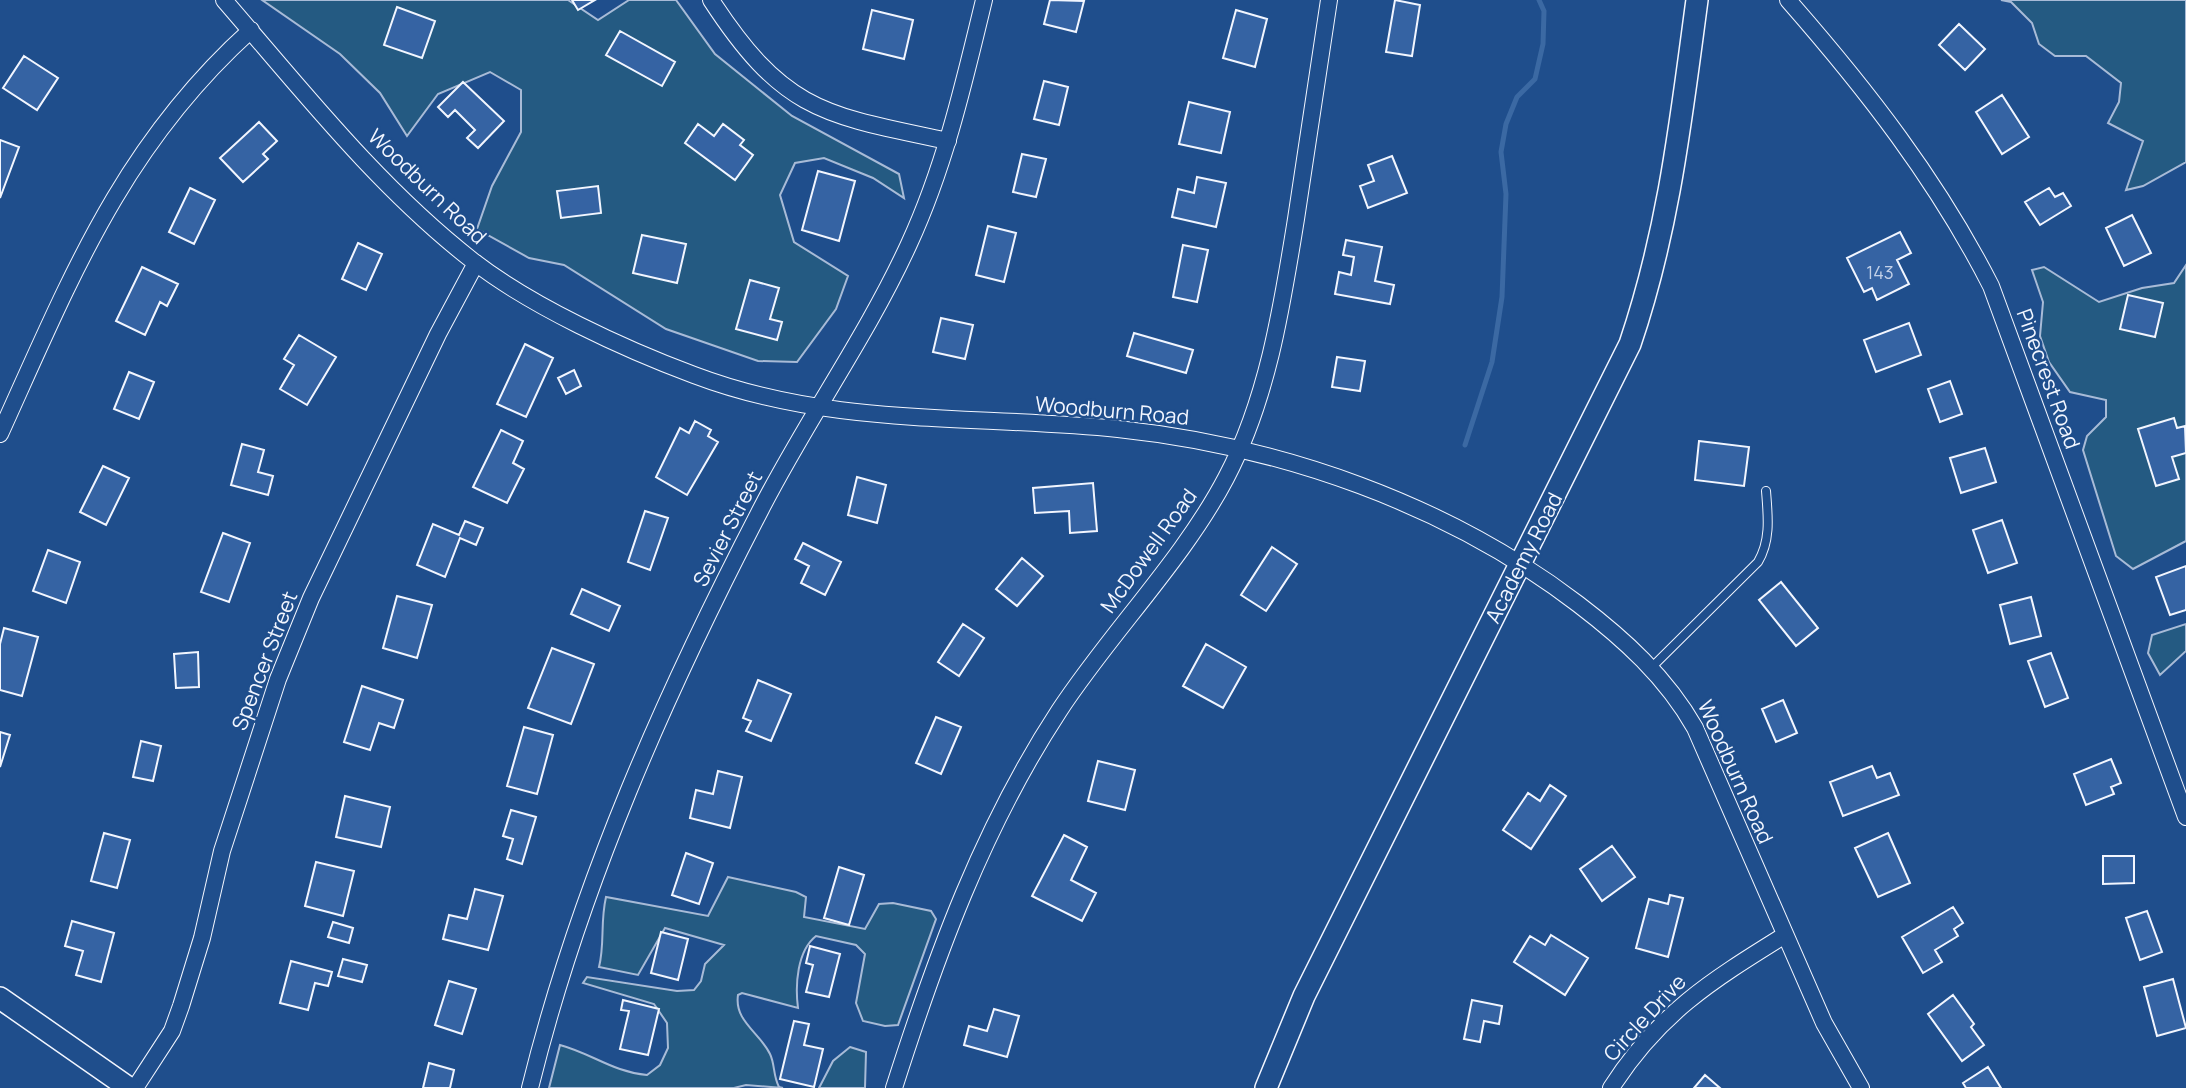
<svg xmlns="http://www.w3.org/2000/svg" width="2186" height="1088" viewBox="0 0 2186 1088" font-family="Manrope,sans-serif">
<rect width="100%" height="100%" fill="#1f4e8c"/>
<path fill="#245a82" stroke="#a8bbd7" stroke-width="2" d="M262,0H568L598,20L629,0H676L715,54L792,116L899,174L904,198L873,178L824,158L795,163L780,195L794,242L848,276L836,309L797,362L758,361L666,329L564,265L529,258L477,229L492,186L521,132V90L490,72L438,94L407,136L380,93L340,54Z
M2001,0H2186V162L2143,186L2126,190L2143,141L2108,123L2119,102L2121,83L2086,56H2055L2039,44L2032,23L2011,2Z
M2186,265V541L2133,569L2116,556L2083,450L2087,436L2106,417V400L2070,392L2049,362L2040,336L2043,302L2032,270L2044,267L2099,302L2142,288L2174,283Z
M2186,624V651L2160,675L2148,653L2152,635Z
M728,877L796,892L806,897L804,917L865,929L879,904L893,903L931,911L936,919L898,1025L885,1026L863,1021L856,1003L865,954L856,945L816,936C797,951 795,985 798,1008L742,993L738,995C734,1021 760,1033 770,1054C775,1064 773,1076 779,1087L783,1088L746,1085L734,1088H549L560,1045C593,1054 613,1072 647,1075L660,1065L668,1048L667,1023L654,1004L583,983L587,977L677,991L694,990L701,981L705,964L724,945L665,928L638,975L599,967C605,943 600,923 606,897L708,916Z
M850,1047L866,1052L865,1088H819L833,1061Z"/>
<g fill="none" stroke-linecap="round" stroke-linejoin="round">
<path stroke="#3b69a3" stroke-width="5" d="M1465,445L1492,362L1502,297L1506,194L1501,152L1506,124L1517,97L1535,79L1543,44L1544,11L1539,0"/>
</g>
<path fill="#3563a3" stroke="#f2f6ff" stroke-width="2" d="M572,0H595L578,10Z
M1050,0L1084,1L1076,32L1044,24Z
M1395,0L1420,5L1412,56L1386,52Z
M397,7L435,21L422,58L384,45Z
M872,10L913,20L904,59L863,49Z
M1236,10L1267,19L1255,67L1223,58Z
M1959,24L1985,49L1965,70L1939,45Z
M620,31L675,62L662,86L606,55Z
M24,56L58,78L37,110L3,88Z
M1044,81L1068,87L1059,125L1034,119Z
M463,82L504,121L478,148L467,138L475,130L455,110L448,117L438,107Z
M2002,95L2029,137L2002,154L1976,112Z
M1189,102L1230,112L1221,153L1179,144Z
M259,122L277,141L263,154L268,159L243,182L220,158Z
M698,124L714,136L723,124L744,140L740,145L753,155L735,180L685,143Z
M0,140L19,147L0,198Z
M1022,154L1046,159L1036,197L1013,192Z
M1392,156L1407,193L1368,208L1360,186L1374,181L1368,165Z
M818,171L855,181L839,241L802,230Z
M1197,177L1226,183L1216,227L1172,217L1178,189L1194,193Z
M598,186L601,213L561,218L557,191Z
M190,188L215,200L194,244L169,232Z
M2049,188L2055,197L2063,193L2071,206L2040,225L2025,202Z
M2132,215L2151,253L2124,266L2106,228Z
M988,226L1016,233L1004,282L976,275Z
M1900,232L1911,253L1897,260L1909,284L1877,300L1872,288L1864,292L1847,258Z
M642,235L686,244L677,283L633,273Z
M1346,240L1382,247L1375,281L1394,285L1390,304L1335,294L1339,272L1351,275L1354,257L1343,255Z
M358,243L382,254L366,290L342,279Z
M1183,245L1208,250L1197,302L1173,297Z
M142,267L178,284L167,306L160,302L145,335L116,321Z
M750,280L779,288L770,319L782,322L777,340L736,329Z
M2128,295L2163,303L2155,337L2120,329Z
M941,318L973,325L965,359L933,352Z
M1909,323L1921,355L1876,372L1864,340Z
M1134,333L1193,350L1186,373L1127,356Z
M299,335L336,357L307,405L280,389L294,365L284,359Z
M525,344L553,358L526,417L497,404Z
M1337,357L1365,361L1360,391L1332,387Z
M574,370L581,386L566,394L558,378Z
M129,372L154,382L139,419L114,409Z
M1950,381L1962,414L1940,422L1928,389Z
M2174,418L2177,428L2185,426L2186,453L2172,457L2179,479L2156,486L2138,429Z
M695,421L711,430L708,436L718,442L687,495L656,477L680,428L689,433Z
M501,430L523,441L513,463L524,469L507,503L473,487Z
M1699,441L1749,447L1744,486L1695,480Z
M242,444L264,450L258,472L273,476L268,495L231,485Z
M1985,448L1996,482L1961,493L1950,458Z
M103,466L129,478L106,525L80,512Z
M857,477L886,485L877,523L848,515Z
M1093,483L1097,531L1070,533L1069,511L1035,513L1033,488Z
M645,511L668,518L650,570L628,562Z
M2002,520L2017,563L1988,573L1973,530Z
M465,521L483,528L476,545L460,538L445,577L417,565L433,524L459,535Z
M223,533L250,543L229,602L201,592Z
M803,543L841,562L825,595L801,583L809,566L795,559Z
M1272,547L1297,564L1266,611L1241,595Z
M48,550L80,562L66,603L33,591Z
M1022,558L1043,576L1017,606L996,589Z
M2186,566V610L2170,615L2156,577Z
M1781,582L1818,628L1796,646L1759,600Z
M582,589L620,606L609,631L571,614Z
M397,596L432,605L417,658L383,648Z
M2031,597L2041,636L2010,644L2000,605Z
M963,624L984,638L959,676L938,662Z
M4,628L38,637L22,696L0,690V644Z
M1206,644L1246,667L1223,708L1183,686Z
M552,648L594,664L571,724L528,708Z
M198,652L199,687L176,688L174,654Z
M2051,653L2068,698L2045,707L2028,661Z
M758,680L791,694L771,741L746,731L751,721L743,718Z
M362,686L403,700L394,728L379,723L370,750L344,742Z
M1783,700L1797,733L1776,742L1762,709Z
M936,717L961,727L941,774L916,763Z
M524,727L553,735L537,794L507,786Z
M0,732L10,735L0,767Z
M141,741L161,746L153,781L133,777Z
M2111,759L2121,783L2111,787L2114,794L2086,805L2074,774Z
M1098,761L1135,770L1125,810L1088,801Z
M1872,766L1877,778L1890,773L1899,795L1843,816L1830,782Z
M718,771L742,777L730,828L690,818L696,790L713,794Z
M1550,785L1566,796L1531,849L1503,830L1528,793L1540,801Z
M345,796L390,807L381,847L336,837Z
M511,810L536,817L522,864L507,859L513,839L503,836Z
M104,833L130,840L117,888L91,881Z
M1888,833L1910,883L1878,897L1855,848Z
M1064,835L1087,847L1071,880L1096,893L1082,921L1032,896Z
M1612,846L1635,877L1602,901L1580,869Z
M686,853L713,863L699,904L672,895Z
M2103,856H2134V883L2103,884Z
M316,862L354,871L343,916L305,906Z
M839,867L864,875L849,925L824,918Z
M475,889L503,896L488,950L443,939L449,915L467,919Z
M1670,895L1683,898L1668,957L1636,948L1649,899L1668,904Z
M1953,907L1963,923L1954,929L1958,936L1935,950L1942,962L1923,973L1902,937Z
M2147,911L2162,952L2140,960L2126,918Z
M72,921L114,933L101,982L76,975L83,951L65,946Z
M333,922L353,928L349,943L328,937Z
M661,932L688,939L678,980L651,973Z
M1551,935L1588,958L1565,995L1514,962L1530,936L1545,945Z
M810,946L840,954L829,997L806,992L813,965L806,963Z
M343,959L367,965L362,982L338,976Z
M291,961L332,972L328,986L315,983L308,1010L280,1003Z
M2173,979L2186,1028L2157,1036L2144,987Z
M449,981L476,989L462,1034L435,1025Z
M1953,995L1974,1024L1971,1027L1984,1045L1962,1061L1928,1014Z
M623,1000L659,1009L648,1055L620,1049L629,1011L621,1010Z
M1472,1000L1502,1006L1499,1024L1484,1021L1480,1042L1464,1039Z
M994,1009L1019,1016L1007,1057L964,1045L969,1026L987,1031Z
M794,1021L809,1024L804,1045L823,1049L814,1087L780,1079Z
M429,1063L454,1070L450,1088H423Z
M1988,1067L2001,1088H1966L1963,1083Z
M1705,1075L1720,1088H1694Z"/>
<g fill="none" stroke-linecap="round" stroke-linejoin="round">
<defs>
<path id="lane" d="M1651,668L1758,562C1771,540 1768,516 1766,491"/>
<path id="street" d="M224,0C302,90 378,187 473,261C531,306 624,349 694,375C834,428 972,414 1118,429C1281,446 1447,504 1578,604C1624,639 1666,677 1695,728L1824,1023L1861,1088
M711,0C784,112 824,115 948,141
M1788,0C1866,89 1937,180 1991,286L2186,817
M0,434C70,280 121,147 251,30
M135,1088L172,1031L181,1006L202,938L222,851L278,679L311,598L438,334L476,263
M530,1088C580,885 665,694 761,509C807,419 867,336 909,244C945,166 964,83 984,0
M894,1088C936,956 983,827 1059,711C1110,633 1183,560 1226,478C1268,398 1282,306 1296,219C1307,146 1318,73 1329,0
M1611,1088C1659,1013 1711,981 1785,935"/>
<path id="secondary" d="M0,998L129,1088
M1266,1088L1304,996L1630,344C1669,229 1681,119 1697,0"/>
</defs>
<use href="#lane" stroke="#f2f6ff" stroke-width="10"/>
<use href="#street" stroke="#f2f6ff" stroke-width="18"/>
<use href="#secondary" stroke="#f2f6ff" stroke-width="24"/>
<use href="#lane" stroke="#1f4e8c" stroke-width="8"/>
<use href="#street" stroke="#1f4e8c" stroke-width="16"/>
<use href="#secondary" stroke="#1f4e8c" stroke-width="21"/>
</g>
<g text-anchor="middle" stroke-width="5" stroke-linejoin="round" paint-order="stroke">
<g font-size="18" fill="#c3d1e8">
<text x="1880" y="279">143</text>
</g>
<g font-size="21" fill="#f2f6ff" stroke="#1f4e8c">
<text transform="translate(427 187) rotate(44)" y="7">Woodburn Road</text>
<text transform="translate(2048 379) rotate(70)" y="7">Pinecrest Road</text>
<text transform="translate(1112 411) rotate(5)" y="7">Woodburn Road</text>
<text transform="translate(728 529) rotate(-63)" y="7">Sevier Street</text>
<text transform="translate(1149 551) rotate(-54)" y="7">McDowell Road</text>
<text transform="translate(1524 558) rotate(-63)" y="7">Academy Road</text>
<text transform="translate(265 661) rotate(-69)" y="7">Spencer Street</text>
<text transform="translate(1735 772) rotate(66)" y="7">Woodburn Road</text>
<text transform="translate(1645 1018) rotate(-47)" y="7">Circle Drive</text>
</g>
</g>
</svg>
